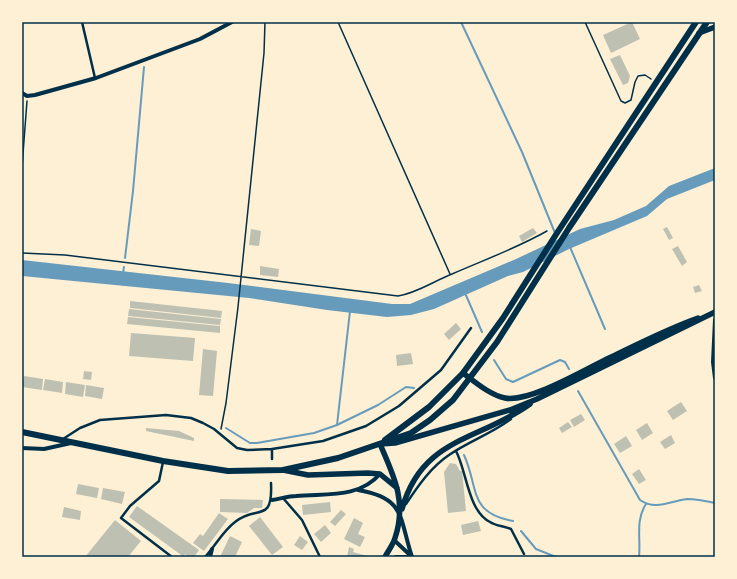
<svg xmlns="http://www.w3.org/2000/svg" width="737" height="579" viewBox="0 0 737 579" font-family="'Public Sans',sans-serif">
<rect width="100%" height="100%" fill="#fdf0d5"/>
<path fill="#669bbc" d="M715,168V180L667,199L647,216L569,249L523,272L508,276L434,309L411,315L387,317L327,310L249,298L22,276V260L228,283L392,304H410L516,259L580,229L614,220L646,206L669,186Z"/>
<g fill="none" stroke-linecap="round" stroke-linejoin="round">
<path stroke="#669bbc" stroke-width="2" d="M461,22L522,152L555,233
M570,247L605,329
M125,258L133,191L144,67
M123,273L124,267
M465,293L482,332
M494,360L506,379L513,382L560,360L565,362L569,369
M578,391L640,500C656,511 670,501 687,499C696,499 706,501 715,503
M337,425L378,405L406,387L414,388
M226,428L250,443H257L314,433L337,425L350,311
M464,455C479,488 468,513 513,521
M521,531L536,549L556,557
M639,557C641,538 635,521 646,504"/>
</g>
<path fill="#bec0b2" d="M632,22L640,39L611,53L603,35Z
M620,55L630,76L628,83L623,85L610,59Z
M667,227L673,238L669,240L663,229Z
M533,228L537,233L522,242L519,236Z
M251,229L261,231L259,246L249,245Z
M678,246L687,262L682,266L672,249Z
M260,266L279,269L278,277L260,275Z
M699,285L702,291L695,293L693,287Z
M130,301L222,311L221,318L130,308Z
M129,309L221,319L220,325L128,316Z
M128,317L220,326V333L127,324Z
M456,323L461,329L449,340L444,334Z
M131,333L195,338L193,361L129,356Z
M203,349L217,351L213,396L199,395Z
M411,353L413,364L397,366L396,355Z
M84,371L92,372L91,380L83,379Z
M24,376L43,379L42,390L22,387Z
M45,379L63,382L62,393L43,390Z
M66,382L85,385L83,397L65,394Z
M86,385L104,388L102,399L85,396Z
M681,402L687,411L673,420L667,411Z
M581,414L585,420L574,427L570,420Z
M568,422L572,427L562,433L559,428Z
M647,423L653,433L642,440L636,430Z
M146,428L179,431L194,438V441L146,431Z
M671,435L675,443L665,449L660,442Z
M626,436L632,446L620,453L614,444Z
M450,463L456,464L460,471H462L466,511L448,513L444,472Z
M639,469L646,480L639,484L632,474Z
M78,484L99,488L97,498L76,494Z
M103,488L125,492L122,504L101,499Z
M220,499L263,500L262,508H254L247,513L220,512Z
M330,502L331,512L303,515L302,505Z
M137,506L199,550L194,557H189L185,554L184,557L129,517Z
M64,507L81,511L80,520L62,517Z
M341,510L346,514L335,526L330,522Z
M219,513L228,519L204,551L193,543L200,534L203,536Z
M260,517L283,547L272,555L249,526Z
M354,518L363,523L358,534L365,537L360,547L344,539Z
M115,520L141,541L128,557H85Z
M478,521L481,531L463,535L461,525Z
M325,525L331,533L321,542L314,534Z
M230,536L242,542L235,557H220Z
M300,536L308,542L302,550L294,545Z
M349,547L354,549L353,552L371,557H347Z"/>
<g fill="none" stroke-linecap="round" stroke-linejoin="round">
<path stroke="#003049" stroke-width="1.5" d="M338,22L450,274
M585,22L621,101L625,103L631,100L635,82L638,76L645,75L651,79
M22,167L27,101
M22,253L65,255L398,296C417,293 434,281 452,274C484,260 517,248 547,231
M221,429L226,403L238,307L264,53L265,22"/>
<path stroke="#003049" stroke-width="2.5" d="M82,22L95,78
M63,439L80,428L100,420L166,415L191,418L203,423L214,429L237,448L247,450L272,449V459
M272,449L323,441L366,426L399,406L441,370L471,328
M456,451C467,472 468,511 490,522C496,526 504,526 511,529L524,554
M163,462L159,481L130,506L121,518L172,557
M283,498L302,520L320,557
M406,504C418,486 431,467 449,455C469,441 491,434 511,419
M205,557C215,546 223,531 235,522C256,504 273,525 271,483"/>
<path stroke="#003049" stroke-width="4" d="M22,93L27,96L35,95L96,78L200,39L232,22
M715,320L713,362L715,378
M22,448L44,449L71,443
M358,490C406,498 399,518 412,557
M272,500C280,499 288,496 296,496C326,493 358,499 380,474
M394,540L410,555
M210,557L212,549
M396,557H407"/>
<path stroke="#003049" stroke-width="5.5" d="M699,33L715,27
M463,373C475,382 490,395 505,398C529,403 586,369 609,358C638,344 667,329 698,318
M283,470L308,475L368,473L380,474L397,488
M402,509C422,437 479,441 530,404
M385,557C388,551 393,545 395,538C407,502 394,476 380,444L395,443L510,410L537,399L715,312"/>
<path stroke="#003049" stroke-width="6" d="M22,432L163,461L228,471L283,470L338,458L411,433L430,420L453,400L497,342L569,228L707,22
M385,440L429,407L463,373L503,318L557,233L696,22"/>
</g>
<rect width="737" height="579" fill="none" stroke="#fdf0d5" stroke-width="46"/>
<rect x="23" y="23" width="691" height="533" fill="none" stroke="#003049" stroke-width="1.5"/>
</svg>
